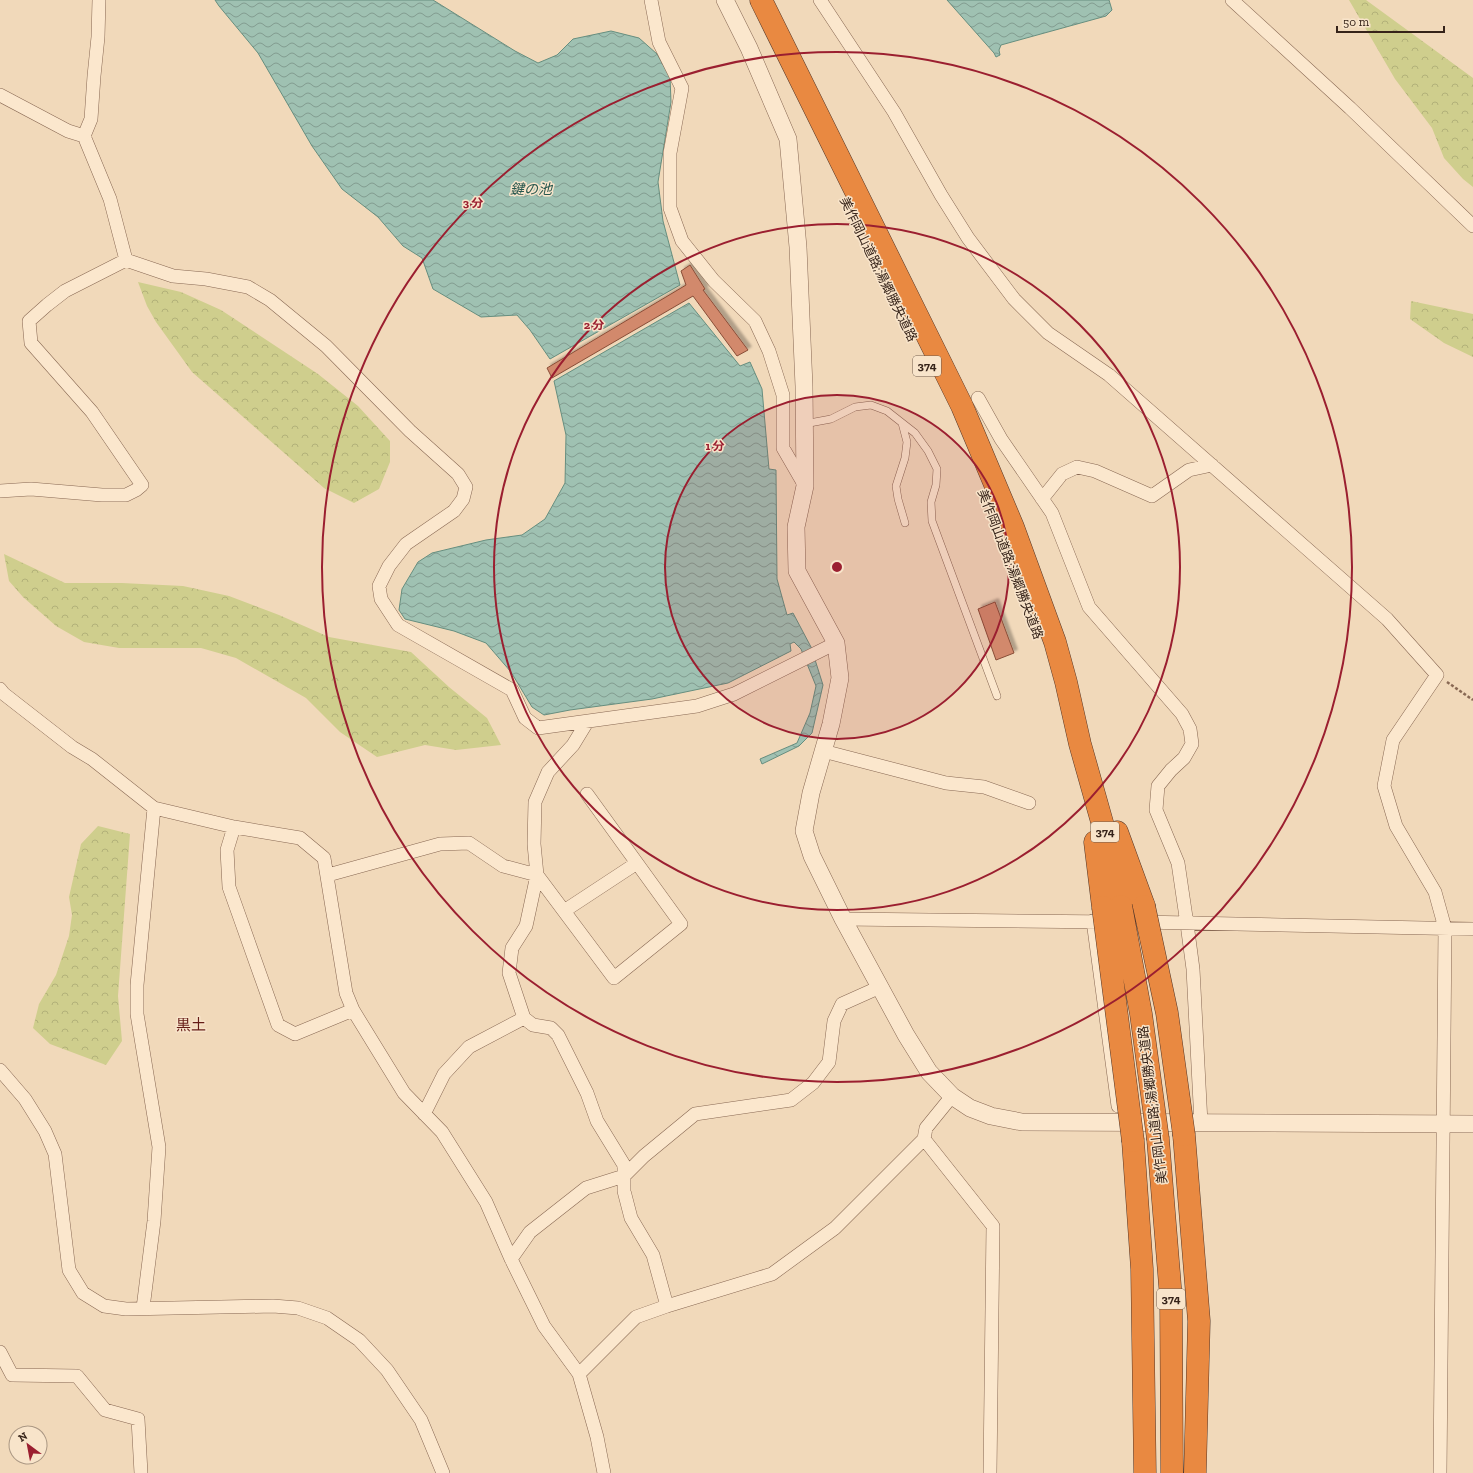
<svg xmlns="http://www.w3.org/2000/svg" width="1473" height="1473" viewBox="0 0 1473 1473" font-family="'Zilla Slab','Noto Sans JP',serif">
<defs>
<pattern id="forest-crowns" width="20" height="18" patternUnits="userSpaceOnUse"><rect width="20" height="18" fill="#cfce8d"/><path d="M2 6a3 3 0 1 1 6 0M12 15a3 3 0 1 1 6 0" fill="none" stroke="#b2b179"/></pattern>
<pattern id="water-waves" width="16" height="10" patternUnits="userSpaceOnUse"><rect width="16" height="10" fill="#9fc1b2"/><path d="M0 5q4-4 8 0t8 0" fill="none" stroke="#829c90"/></pattern>
<filter id="shadow"><feDropShadow dx="3.5" dy="-3.5" stdDeviation="1" flood-color="#0004"/></filter>
</defs>
<rect width="100%" height="100%" fill="#f1d9ba"/>
<path fill="url(#forest-crowns)" d="M1349,0H1366L1473,78V187L1463,179L1444,158L1432,128L1395,79Z
M138,282L181,292L221,310L318,374L358,406L390,441V462L379,489L354,503L324,488L192,372L156,322L147,306Z
M1411,301L1473,314V357L1444,343L1410,319Z
M4,554L65,583H122L183,586L229,596L279,615L329,637L411,652L449,687L487,718L501,745L456,750L425,745L377,757L340,732L306,698L236,658L201,648H119L84,642L56,626L23,597L9,581Z
M98,826L130,834L118,996L122,1041L106,1065L50,1044L33,1028L39,1004L56,975L69,936L72,915L69,897L81,844Z"/>
<path fill="url(#water-waves)" stroke="#668e7f" d="M215,0H433L515,51L538,63L557,55L573,39L611,31L639,38L657,54L670,77L671,102L658,182L663,221L680,285L550,359L530,330L517,315L481,317L433,289L422,258L403,246L378,217L342,189L312,146L258,53L219,6Z
M947,0H1109L1112,10L1106,16L1001,45L999,50L1000,55L996,57L994,53Z
M689,303L740,366L750,362L762,389L769,469L776,470L777,579L787,615L793,613L811,647L823,685L812,733L799,746L762,764L760,759L797,743L810,713L816,686L801,649L794,642L790,644L791,651L728,683L652,699L570,710L544,715L532,707L511,672L486,643L454,631L405,619L399,610L402,589L418,562L432,553L486,540L522,535L545,519L565,483L566,435L554,381Z"/>
<path fill="#d2896c" stroke="#894d37" filter="url(#shadow)" d="M690,265L705,289L703,290L748,350L737,356L693,296L552,378L547,368L686,285L681,271Z
M995,602L1014,653L996,660L978,609Z"/>
<g fill="none" stroke-linecap="round" stroke-linejoin="round">
<defs>
<path id="service" d="M902,423L907,442L905,458L896,486L898,499L905,523
M804,424L831,419L855,407L871,405L887,411L915,433L928,451L937,469L936,485L931,502L932,521L997,696"/>
<path id="minor" d="M99,0L98,37L94,76L91,119L84,136L110,199L126,260
M651,0L659,42L682,88L670,153V208L682,241L714,281L755,321L769,351L783,395V448L805,486
M820,0L894,112L941,195L968,238L1014,299L1048,333L1109,375L1387,619L1437,675L1393,740L1384,786L1396,826L1435,892L1445,928L1440,1473
M1232,0L1350,108L1473,226
M0,95L68,131L84,136
M978,398L1001,439L1052,513L1089,607L1182,714L1190,729L1192,744L1184,758L1171,770L1158,786L1156,810L1178,863L1187,924L1193,969L1201,1123
M0,491L31,489L102,495H126L136,490L142,485L92,412L31,343L29,321L47,305L65,291L126,260L173,276L206,279L248,287L270,300L326,346L410,431L458,474L466,487L463,499L454,511L406,544L389,566L379,586L381,599L398,625L512,690L525,718L538,728L697,706L734,694L836,643
M1042,499L1062,474L1077,467L1095,471L1152,496L1189,470L1212,465
M0,689L4,694L72,747L92,759L154,808L234,827L300,838L324,858L346,993L353,1010L404,1093L442,1132L486,1202L511,1259L544,1326L579,1374L597,1437L604,1473
M823,751L946,783L984,787L1029,803
M234,827L227,850L229,887L278,1025L295,1034L353,1010
M328,875L440,844L469,843L503,866L537,875L614,978L681,924L587,794
M564,911L637,863
M843,919L1111,922
M1093,921L1118,1106
M1141,922L1473,929
M524,1018L533,1025L551,1028L558,1035L587,1093L597,1121L624,1165V1191L631,1218L653,1255L667,1306
M0,1070L25,1099L45,1131L55,1154L69,1270L83,1293L104,1306L126,1309L273,1306L298,1308L327,1318L359,1340L387,1370L421,1420L443,1473
M424,1114L444,1074L469,1047L524,1018L509,973L512,948L526,926L537,875L534,844L535,802L548,772L573,745L587,722
M924,1139L993,1226L990,1473
M511,1259L530,1232L586,1188L624,1176L644,1156L695,1114L791,1100L813,1083L829,1062L834,1021L842,1004L880,987
M143,1308L154,1221L159,1147L137,1014V985L154,808
M0,1352L12,1375L77,1376L105,1410L138,1419L141,1473
M579,1374L636,1317L667,1306L772,1274L835,1228L924,1139L926,1128L952,1096"/>
<path id="tertiary" d="M725,0L749,48L788,139L798,247L804,386L805,486L796,527L797,571L836,643L840,678L831,724L811,793L804,831L812,856L843,919L906,1035L929,1072L952,1096L970,1108L991,1116L1022,1122L1473,1124"/>
<path id="motorway" d="M761,0L962,406L1013,527L1055,642L1066,682L1080,744L1113,861L1121,906
M1117,832L1144,906
M1095,842L1103,907
M1184,1135L1199,1321L1195,1473
M1158,1139L1171,1298L1172,1473
M1133,1141L1142,1269L1145,1473"/>
</defs>
<use href="#service" stroke="#886853" stroke-width="8"/>
<use href="#minor" stroke="#886853" stroke-width="14"/>
<use href="#tertiary" stroke="#886853" stroke-width="18"/>
<use href="#motorway" stroke="#553728" stroke-width="23"/>
<path stroke="#886853" stroke-width="2.5" stroke-dasharray="3 2" stroke-linecap="butt" d="M1447,682L1473,700"/>
<use href="#service" stroke="#fbe7cd" stroke-width="7"/>
<use href="#minor" stroke="#fbe7cd" stroke-width="13"/>
<use href="#tertiary" stroke="#fbe7cd" stroke-width="17"/>
<use href="#motorway" stroke="#e98941" stroke-width="22"/>
<defs>
<path id="motorway-bridge" d="M1121,906L1141,1014L1158,1139
M1144,906L1167,1013L1184,1135
M1103,907L1133,1141"/>
</defs>
<use href="#motorway-bridge" stroke="#553728" stroke-width="23" stroke-linecap="butt"/>
<use href="#motorway-bridge" stroke="#e98941" stroke-width="22"/>
</g>
<circle cx="837" cy="567" r="172" fill="#9b1f30" fill-opacity=".12"/>
<g fill="none" stroke="#9b1f30" stroke-width="2">
<circle cx="837" cy="567" r="172"/>
<circle cx="837" cy="567" r="343"/>
<circle cx="837" cy="567" r="515"/>
</g>
<g text-anchor="middle" stroke-width="3" stroke-linejoin="round" paint-order="stroke">
<g fill="#f8e4ca" stroke="#705d4e" stroke-width="1">
<rect x="913" y="356" width="28" height="20" rx="3"/>
<rect x="1091" y="822" width="28" height="20" rx="3"/>
<rect x="1157" y="1289" width="28" height="20" rx="3"/>
</g>
<g font-size="12" font-weight="bold" fill="#362319">
<text x="927" y="370">374</text>
<text x="1105" y="836">374</text>
<text x="1171" y="1303">374</text>
</g>
<g font-size="13" fill="#362319" stroke="#f8e4ca">
<text transform="translate(879 269) rotate(64)" y="5">美作岡山道路;湯郷勝央道路</text>
<text transform="translate(1011 564) rotate(69)" y="5">美作岡山道路;湯郷勝央道路</text>
<text transform="translate(1152 1105) rotate(-97)" y="5">美作岡山道路;湯郷勝央道路</text>
</g>
<g font-size="14" font-style="italic" fill="#27574e" stroke="#f8e4ca">
<text x="531" y="194">鍵の池</text>
</g>
<g font-size="15" fill="#651c16" stroke="#f8e4ca">
<text x="191" y="1030">黒土</text>
</g>
</g>
<circle cx="837" cy="567" r="6" fill="#9b1f30" stroke="#f8e4ca" stroke-width="2"/>
<g font-size="12" text-anchor="middle" font-weight="bold" fill="#9b1f30" stroke="#f8e4ca" stroke-width="3" stroke-linejoin="round" paint-order="stroke">
<text x="473" y="207">3 分</text>
<text x="594" y="329">2 分</text>
<text x="715" y="450">1 分</text>
</g>
<g transform="translate(28 1445) rotate(328)"><circle r="19" fill="#f8e4ca" stroke="#aa9783"/>
<path d="M0-3L7 15L0 10L-7 15Z" fill="#9b1f30"/>
<text y="-6" font-size="11" font-weight="bold" text-anchor="middle" fill="#362319">N</text>
</g>
<path d="M1337 26v6h107v-6" fill="none" stroke="#362319" stroke-width="2"/>
<text x="1343" y="26" font-size="12" fill="#362319" stroke="#f8e4ca" stroke-width="3" paint-order="stroke">50 m</text>
</svg>
